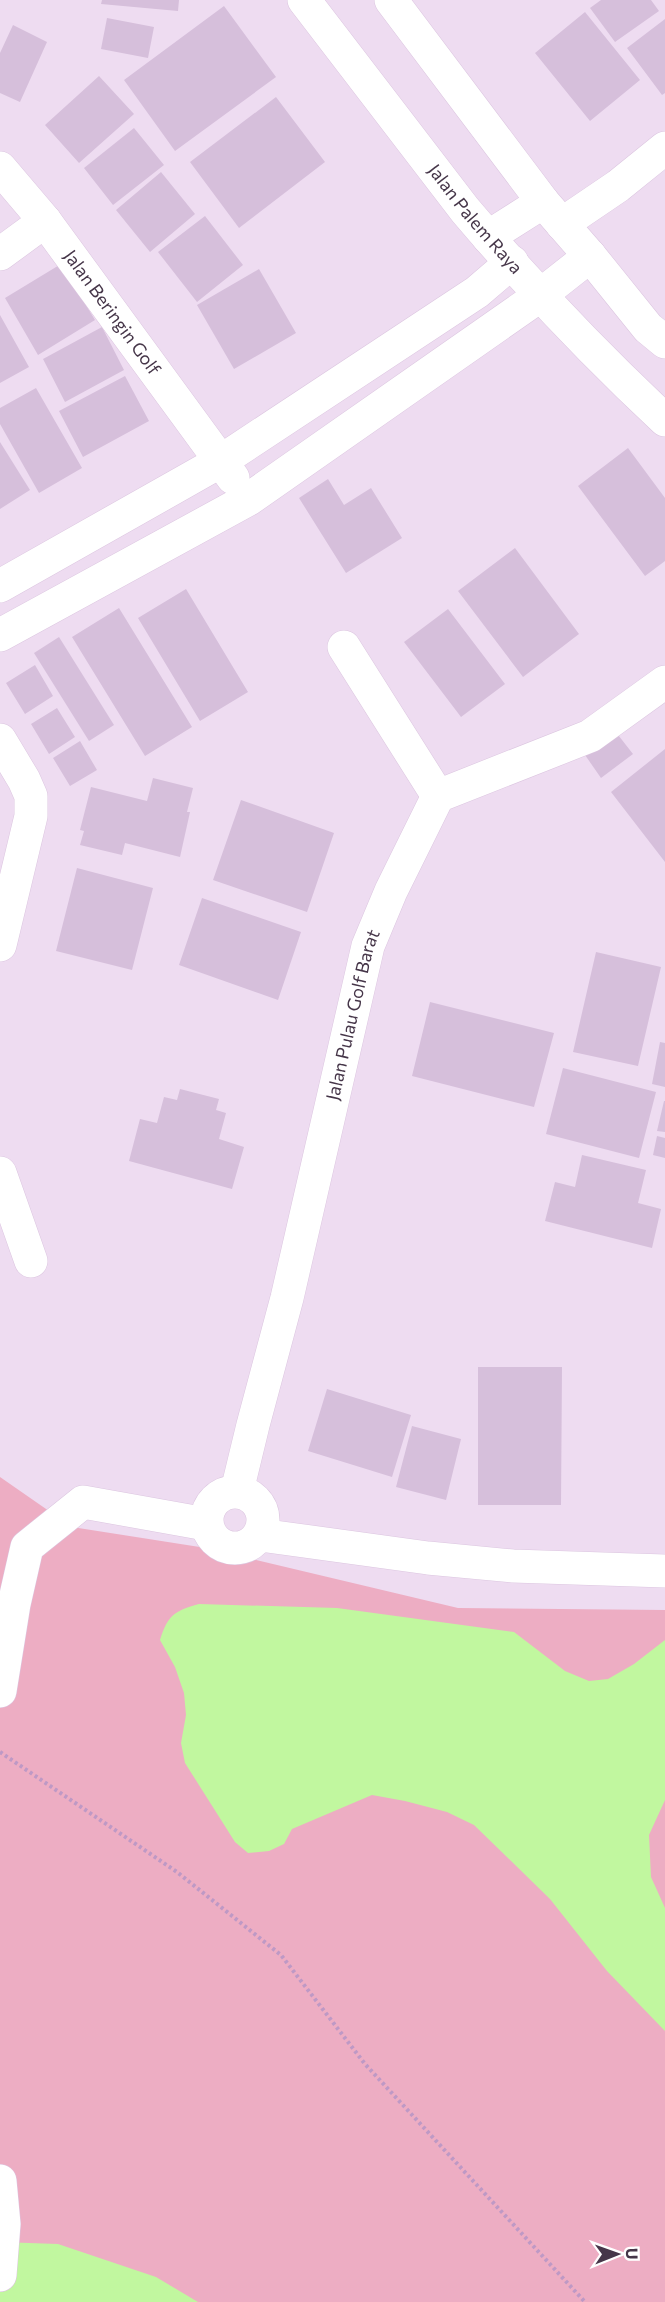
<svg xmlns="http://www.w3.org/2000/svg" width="665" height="2302" viewBox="0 0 665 2302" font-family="Commissioner,sans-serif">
<rect width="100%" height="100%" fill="#f4e8f5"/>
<path fill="#eedcf1" d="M0,0H665V2302H0Z"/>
<path fill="#edadc3" d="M0,1477L72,1527L206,1548L458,1608L665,1610V2302H0Z"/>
<path fill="#c1f79f" d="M199,1604L337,1608L514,1632L565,1671L589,1681L608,1679L634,1664L665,1640V1800L649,1835L651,1877L665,1908V2031L607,1971L550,1899L474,1825L447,1812L405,1801L372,1795L292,1829L284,1844L269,1851L248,1853L235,1842L185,1763L181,1743L186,1715L184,1693L175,1667L160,1640C168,1615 174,1611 199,1604Z
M0,2242L58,2244L156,2277L198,2302H0Z"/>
<path fill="#d6bfdb" d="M102,0H179L178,11L101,4Z
M601,0H651L659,11L615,42L590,8Z
M224,6L276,77L175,151L124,80Z
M585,12L640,80L590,121L535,53Z
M107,18L154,27L148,58L101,49Z
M665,19V93L662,95L627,48Z
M13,25L47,42L20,102L0,93V53Z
M99,76L134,114L79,163L45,125Z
M276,97L325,162L239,228L190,162Z
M134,128L164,165L113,205L84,168Z
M161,172L195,214L150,252L116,210Z
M205,216L243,265L197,302L158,252Z
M61,264L95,320L38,355L5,298Z
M259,269L296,333L234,369L197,305Z
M0,315L29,367L0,383Z
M102,327L124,370L65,402L43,359Z
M125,376L149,421L83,457L59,411Z
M36,388L82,468L39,493L0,424V408Z
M0,442L30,490L0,509Z
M628,448L665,498V561L645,576L578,486Z
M328,479L344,505L371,488L402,538L346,573L299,498Z
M515,548L579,634L523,677L458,591Z
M186,589L248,692L200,721L138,618Z
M119,608L192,727L145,756L72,637Z
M448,609L505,684L461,717L404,642Z
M59,637L114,725L89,741L34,653Z
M35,665L53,696L25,714L6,683Z
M57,708L75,737L49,754L31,724Z
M615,731L633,754L601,778L585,755Z
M80,741L97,770L70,786L53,758Z
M665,749V862L611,792Z
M153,778L193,788L187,812H190L180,857L125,843L122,855L80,845L84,831L80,830L91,787L147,801Z
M241,800L334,833L307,912L213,880Z
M77,868L153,888L132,970L56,951Z
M202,898L301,932L278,1000L179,965Z
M596,952L661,967L638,1066L573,1052Z
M430,1002L554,1033L534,1107L412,1076Z
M660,1042L665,1043V1087L652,1084Z
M563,1068L656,1092L639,1158L546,1134Z
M180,1089L219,1099L216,1110L226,1113L219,1139L244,1147L232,1189L129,1161L140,1119L157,1123L164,1097L177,1100Z
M664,1101H665V1132L657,1131Z
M657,1136L665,1138V1158L653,1155Z
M582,1155L646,1170L638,1203L661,1209L652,1248L545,1221L555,1182L575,1187Z
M478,1367H562L561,1505H478Z
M327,1389L411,1415L392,1477L308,1451Z
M412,1426L461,1439L446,1500L396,1487Z"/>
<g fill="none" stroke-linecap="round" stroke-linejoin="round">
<defs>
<g id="minor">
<path id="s1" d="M304,0L465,210C527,283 594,354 665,420"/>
<path d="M391,0L543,202L590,256L648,328L665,342"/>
<path id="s2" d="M0,168L45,221L233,478"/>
<path d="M562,224L618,186L665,148"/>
<path d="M488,237L543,202"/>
<path d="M0,254L45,221"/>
<path d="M0,586L221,461L477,292L512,262"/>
<path d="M0,635L249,499L538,297L590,256"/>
<path d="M344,647L438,796"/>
<path d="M0,740L24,780L31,796V816L0,945"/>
<path d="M0,1173L31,1261"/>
<path id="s3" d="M237,1491L253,1425L287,1298L368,946L391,891L438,796L590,736L665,682"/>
<circle cx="235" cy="1520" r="28"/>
<path d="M260,1535L428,1558L513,1566L665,1571"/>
<path d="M0,1691L14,1604L27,1547L83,1502L206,1524"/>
<path d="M0,2181L4,2224L0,2275"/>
</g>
</defs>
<use href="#minor" stroke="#dcc6e0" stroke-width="34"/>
<path stroke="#be99c5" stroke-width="4" stroke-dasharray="3 3" stroke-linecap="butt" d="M0,1752L177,1872L281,1955L365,2064L585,2302"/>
<use href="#minor" stroke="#fff" stroke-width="33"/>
</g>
<g text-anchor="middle" stroke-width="6" stroke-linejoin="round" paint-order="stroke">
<g font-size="18" fill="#463649" stroke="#fff">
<text dy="6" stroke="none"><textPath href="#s1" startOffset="278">Jalan Palem Raya</textPath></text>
<text dy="6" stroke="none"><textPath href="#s2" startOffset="183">Jalan Beringin Golf</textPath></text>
<text dy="6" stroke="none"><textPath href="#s3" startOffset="490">Jalan Pulau Golf Barat</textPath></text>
</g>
</g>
<g transform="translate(617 2254) rotate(89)" stroke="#ffffff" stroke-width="4.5" paint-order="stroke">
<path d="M0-4.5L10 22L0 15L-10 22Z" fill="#463649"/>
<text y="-9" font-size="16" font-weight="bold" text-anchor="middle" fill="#463649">U</text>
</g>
</svg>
